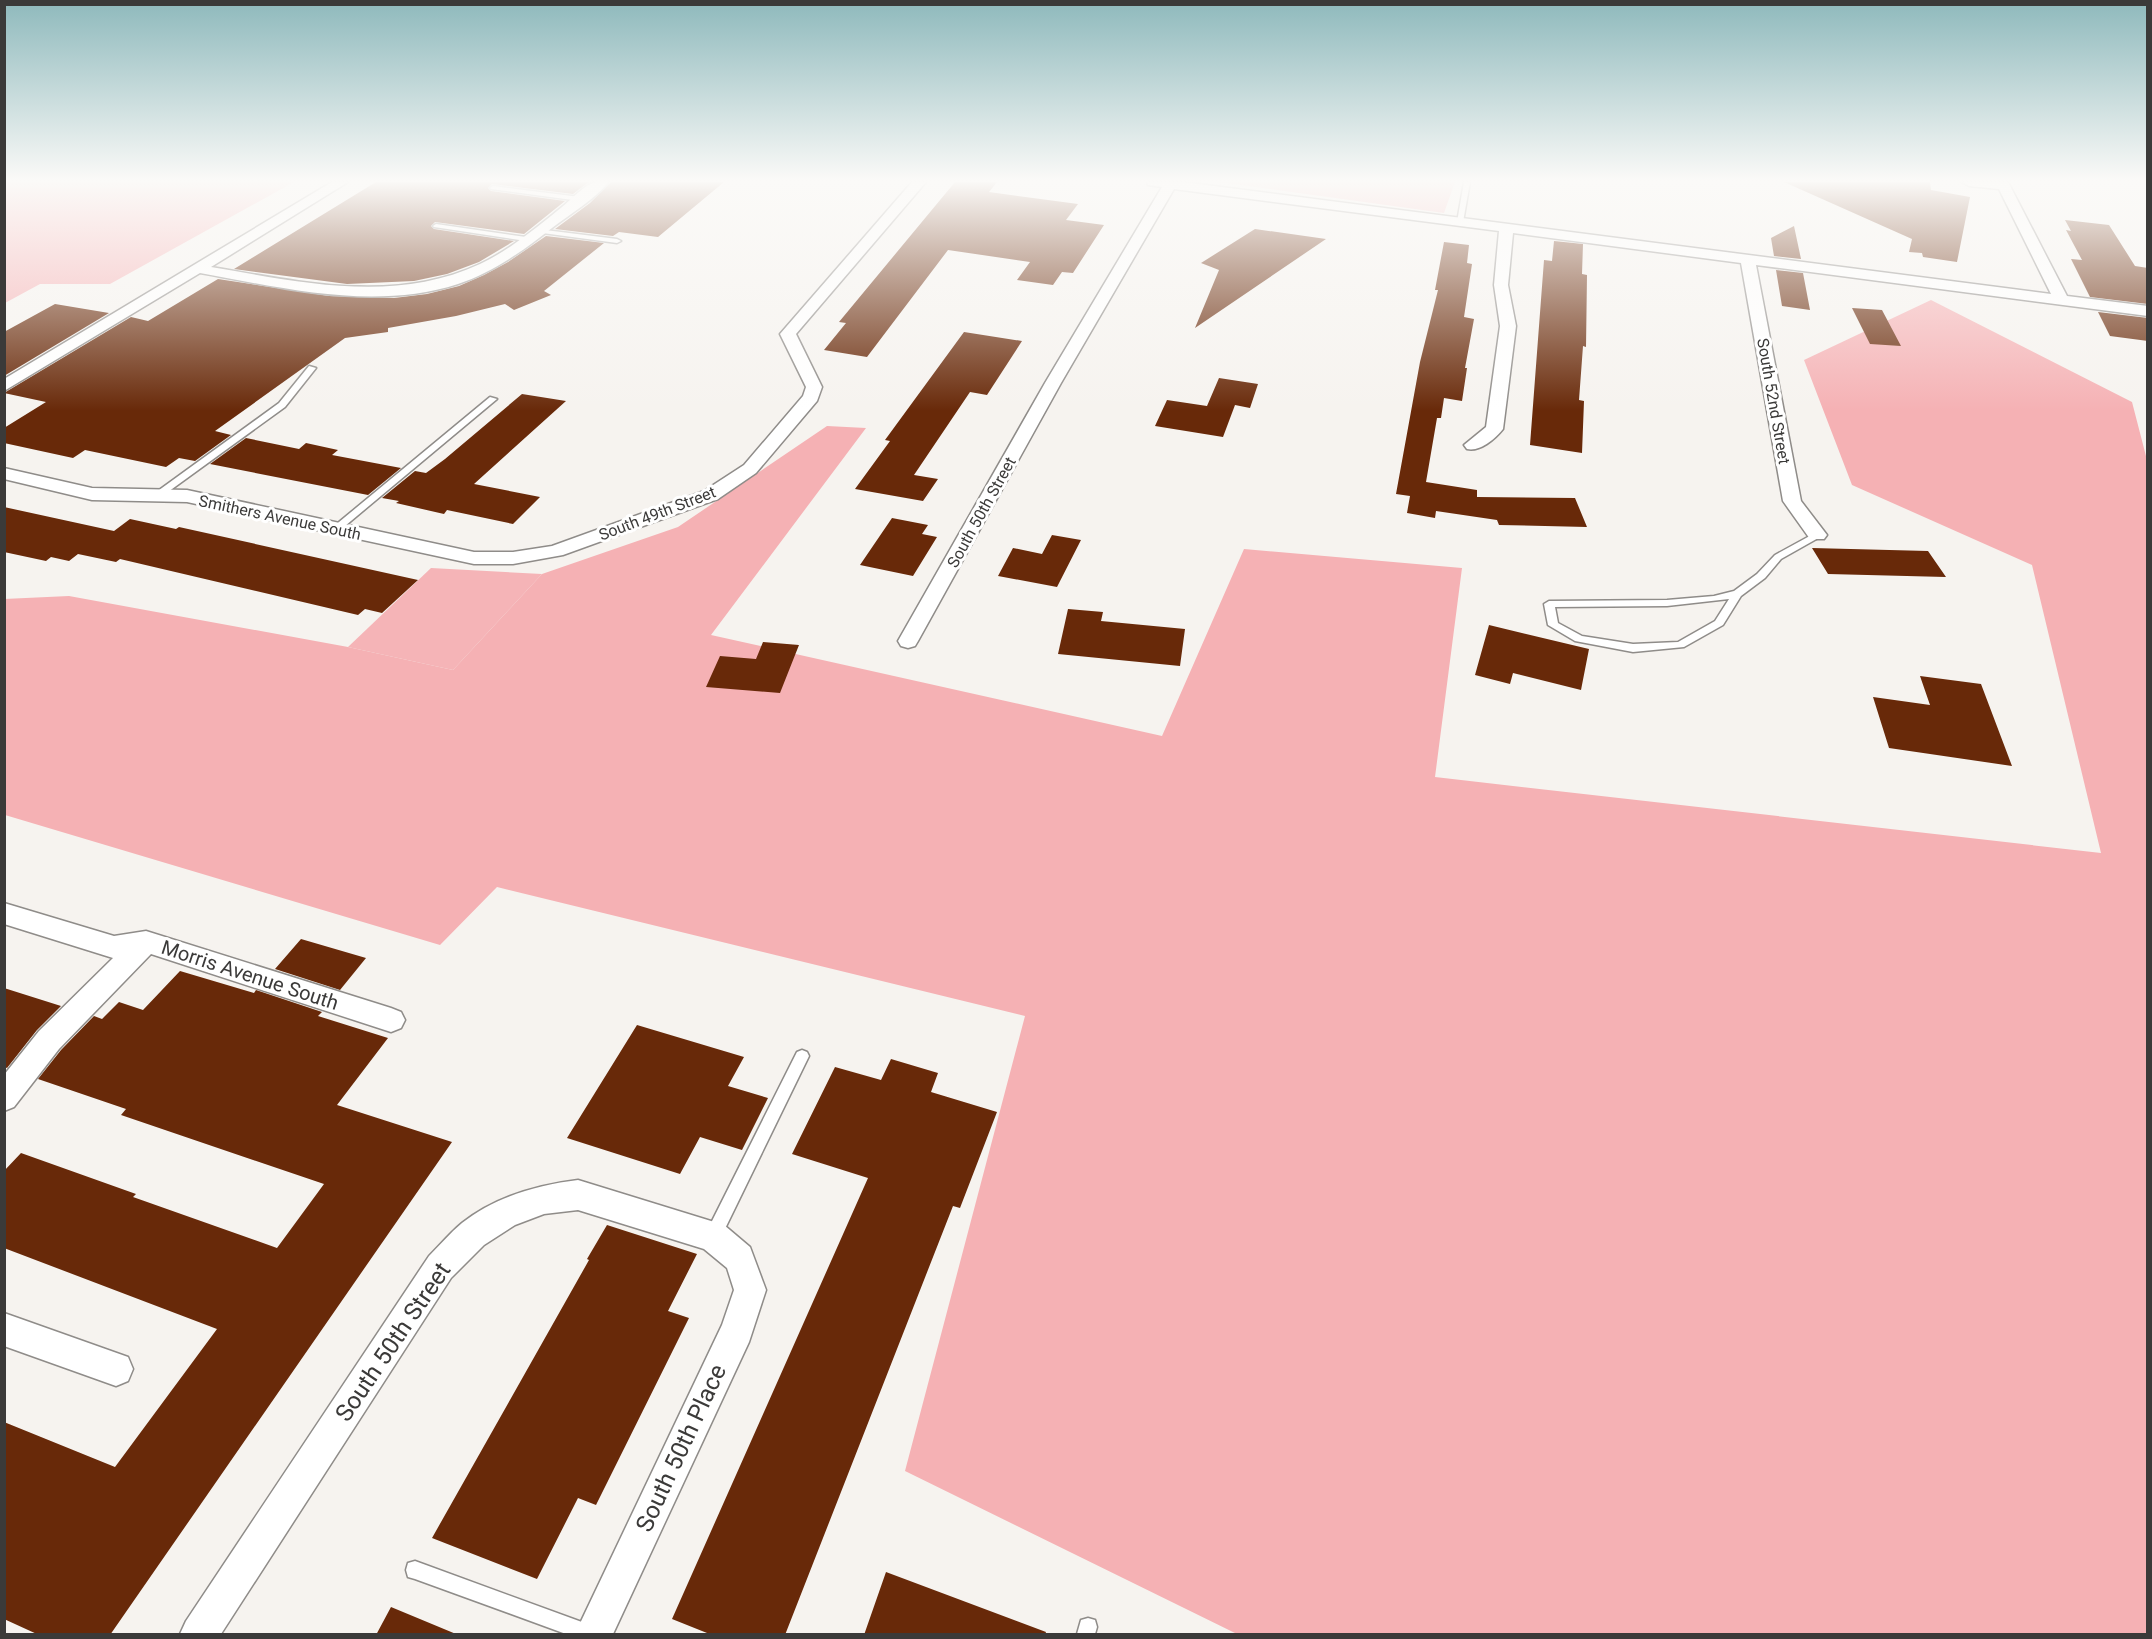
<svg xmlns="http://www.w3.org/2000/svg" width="2152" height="1639" viewBox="0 0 2152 1639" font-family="Roboto,sans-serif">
<rect width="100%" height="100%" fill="#f6f3ef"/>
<path fill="#f5b4b7" d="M431,568L542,574L453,670L348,647Z"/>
<path fill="#f5b1b4" d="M5,182H294L110,284H40L5,303Z
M1219,182H1455L1444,213Z
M1931,300L2132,402L2147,460V1634H1237L905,1471L1025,1016L497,887L440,945L5,815L4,599L69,596L348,647L453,670L542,574L678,527L827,426L866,428L711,635L1162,736L1244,549L1462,568L1435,777L2101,853L2032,565L1852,485L1804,360Z"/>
<path fill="#682909" d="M376,182H589L573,194L492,184L488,188L491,191L565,201L524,234L435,222L431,226L434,229L514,241L479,262L447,274L414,281L347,284L234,269Z
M611,182H724L658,237L619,232L613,236L555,229L590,203Z
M955,182H997L989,192L1078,204L1066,220L1104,225L1073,273L1062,272L1053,285L1017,280L1030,262L948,250L867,357L824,350L846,323L839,322Z
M1784,182H1930L1931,190L1970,197L1957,262L1923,257L1922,253L1909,252L1912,239Z
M2065,220L2109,225L2135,266L2148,268V304L2090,297L2071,259L2082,260L2066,230L2071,231Z
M1794,226L1801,259L1774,256L1771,238Z
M1255,229L1326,239L1195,328L1219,270L1201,263Z
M546,236L604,243L544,291L551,295L514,310L505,304L456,316L388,328V332L345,338L215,431L231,435L195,461L179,458L166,467L85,450L73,458L4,443V428L46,402L4,393L131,317L148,321L218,279L329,296L394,298L427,294L459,286L484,275L508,262Z
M1554,241L1583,244L1582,274L1587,275L1586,347L1583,346L1579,400L1584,401L1582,453L1530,445L1544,260L1552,261Z
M1444,242L1469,245L1467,263L1472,264L1464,317L1474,319L1465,368H1467L1462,401L1444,398L1441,418H1437L1426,482L1477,490V497L1575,498L1587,527L1499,525L1497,520L1436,511L1435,518L1407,513L1410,496L1396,494L1420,362L1438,290H1435Z
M1776,270L1803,273L1810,310L1782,306Z
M55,304L109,313L4,376V332Z
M1852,308L1882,310L1901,346L1870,344Z
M2098,312L2148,318V341L2110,336Z
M964,332L1022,341L987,395L970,392L914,475L938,479L923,501L855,489L890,441L885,440Z
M1219,378L1258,384L1250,408L1235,405L1223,437L1155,426L1167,400L1207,406Z
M522,394L566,401L474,484L540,497L513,524L447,510L444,514L396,503L399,501L382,498L415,471L426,473L445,459Z
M246,438L299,449L306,443L338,450L332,455L401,468L368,495L210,464Z
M4,507L114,531L130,519L176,529L179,527L418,580L382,613L365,609L358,615L120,559L116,562L78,554L69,561L51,557L46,561L4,552Z
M892,518L928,525L922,534L937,537L913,576L860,565Z
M1052,535L1081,540L1057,587L998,576L1013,548L1042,554Z
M1812,548L1928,551L1946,577L1828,574Z
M1068,609L1103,612L1101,621L1185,629L1180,666L1058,654Z
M1489,625L1589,649L1581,690L1513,673L1510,684L1475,675Z
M763,642L799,645L780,693L706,687L720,656L756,659Z
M1920,676L1981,684L2012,766L1889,748L1873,697L1930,705Z
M301,939L366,958L340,990L275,969Z
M180,971L254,993L256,990L322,1012L318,1016L388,1038L337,1105L452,1142L110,1635H39L4,1619V1422L115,1467L217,1329L4,1248V1171L21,1153L136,1194L133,1197L277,1248L324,1184L121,1115L126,1109L38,1079L61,1050L94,1016L102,1019L119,1002L143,1010Z
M4,988L61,1006L37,1030L7,1068L4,1067Z
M637,1025L744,1057L728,1086L768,1098L742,1150L700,1137L680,1174L567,1138Z
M891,1059L938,1073L931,1092L997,1112L960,1208L953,1206L785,1635H712L672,1619L868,1178L792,1154L835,1067L881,1080Z
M607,1225L697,1254L668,1311L689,1318L596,1505L578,1498L537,1579L432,1538L589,1260L587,1259Z
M886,1572L1046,1632L1045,1635H864Z
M391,1607L456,1634V1635H376Z"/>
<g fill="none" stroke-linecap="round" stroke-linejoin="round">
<defs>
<path id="lane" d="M1464,182H1470L1463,222L1460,224L1457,222Z
M493,186L580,197L583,199L580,201L491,189L490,188Z
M436,224L526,237L530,239L526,241L434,227L433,226Z
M537,229L617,239L621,241L617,243L535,232L534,231Z
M309,366L316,368L285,407L161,497H155V493L279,403Z
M490,397L497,399L339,531H333V527Z
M1817,532L1820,533V537L1781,559L1765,578L1741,596L1723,625L1684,647L1633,652L1575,641L1548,625L1544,604L1549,601L1667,600L1714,596L1734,591L1757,574L1775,555ZM1729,599L1715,621L1678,642L1633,644L1582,636L1558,623L1555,607L1667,606Z
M802,1050L807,1052L809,1056L719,1241L713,1244L707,1241L705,1236L707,1231L797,1052Z
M415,1561L590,1625L597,1627L599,1634H566L415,1579L408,1577L406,1570L408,1563Z
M1088,1618L1095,1620L1097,1627L1095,1634H1077L1081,1620Z"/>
<path id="street" d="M332,182H348L211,267C301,282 394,304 480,264C510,250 537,227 562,207C571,200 584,185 595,182C599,181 605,182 609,182C594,200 570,214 552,228C523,251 493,272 458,284C374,311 284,288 200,273L4,391V379Z
M912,182H926L796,334L822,387L817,401L756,473L718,499L563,555L513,564H474L187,502L92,500L4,479V468L92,488L187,490L474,552H513L552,546L704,491L744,465L803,396L806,387L780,334Z
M1147,182H1183L2051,294L1999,189L1969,186L1962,182H2008L2067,296L2148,306V316L1756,265L1801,501L1827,535L1824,539H1810L1783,501L1741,263L1513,233L1508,285L1516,326L1503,429C1495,439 1480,452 1467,449L1464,445L1486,427L1500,326L1494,285L1499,231L1174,189L1061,383L918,641L915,646L908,648L901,646L898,641L1045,383L1162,187L1148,185Z
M4,903L114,936L146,931L391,1008L401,1012L405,1020L401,1028L391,1032L151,954L59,1049L14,1107L4,1111V1075L39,1031L113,958L4,924Z
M578,1180L724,1225L750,1247L766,1290L749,1342L613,1634H575L722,1325L734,1290L727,1268L704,1249L578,1210L544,1214L515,1225L484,1245L451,1278L221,1634H180L186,1621L429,1256C440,1245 450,1233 462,1223C495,1197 537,1185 578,1180Z
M4,1313L128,1357L133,1369L128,1381L116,1386L4,1346Z"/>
</defs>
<use href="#lane" stroke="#8f8c89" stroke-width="3"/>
<use href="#street" stroke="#8f8c89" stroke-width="3"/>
<use href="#lane" fill="#fff" fill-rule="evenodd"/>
<use href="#street" fill="#fff" fill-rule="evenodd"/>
</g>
<linearGradient id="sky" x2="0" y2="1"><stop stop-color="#8eb9bc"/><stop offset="0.44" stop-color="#fbfaf8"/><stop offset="1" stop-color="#fbfaf8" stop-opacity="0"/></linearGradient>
<rect width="2152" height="411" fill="url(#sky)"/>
<g text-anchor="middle" stroke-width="6" stroke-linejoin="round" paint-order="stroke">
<g font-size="16" fill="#3b3a39" stroke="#fff">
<text transform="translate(1774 401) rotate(80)" y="6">South 52nd Street</text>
<text transform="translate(981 512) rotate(-61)" y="6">South 50th Street</text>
<text transform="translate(657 513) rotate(-21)" y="6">South 49th Street</text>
<text transform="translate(280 517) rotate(12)" y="6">Smithers Avenue South</text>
</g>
<g font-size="20" fill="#3b3a39" stroke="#fff">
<text transform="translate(250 975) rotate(18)" y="7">Morris Avenue South</text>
</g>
<g font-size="24" fill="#3b3a39" stroke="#fff">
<text transform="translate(393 1342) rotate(-56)" y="8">South 50th Street</text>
<text transform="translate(681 1448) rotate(-65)" y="8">South 50th Place</text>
</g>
</g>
<rect width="2152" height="1639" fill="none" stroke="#3b3a39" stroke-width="12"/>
</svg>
